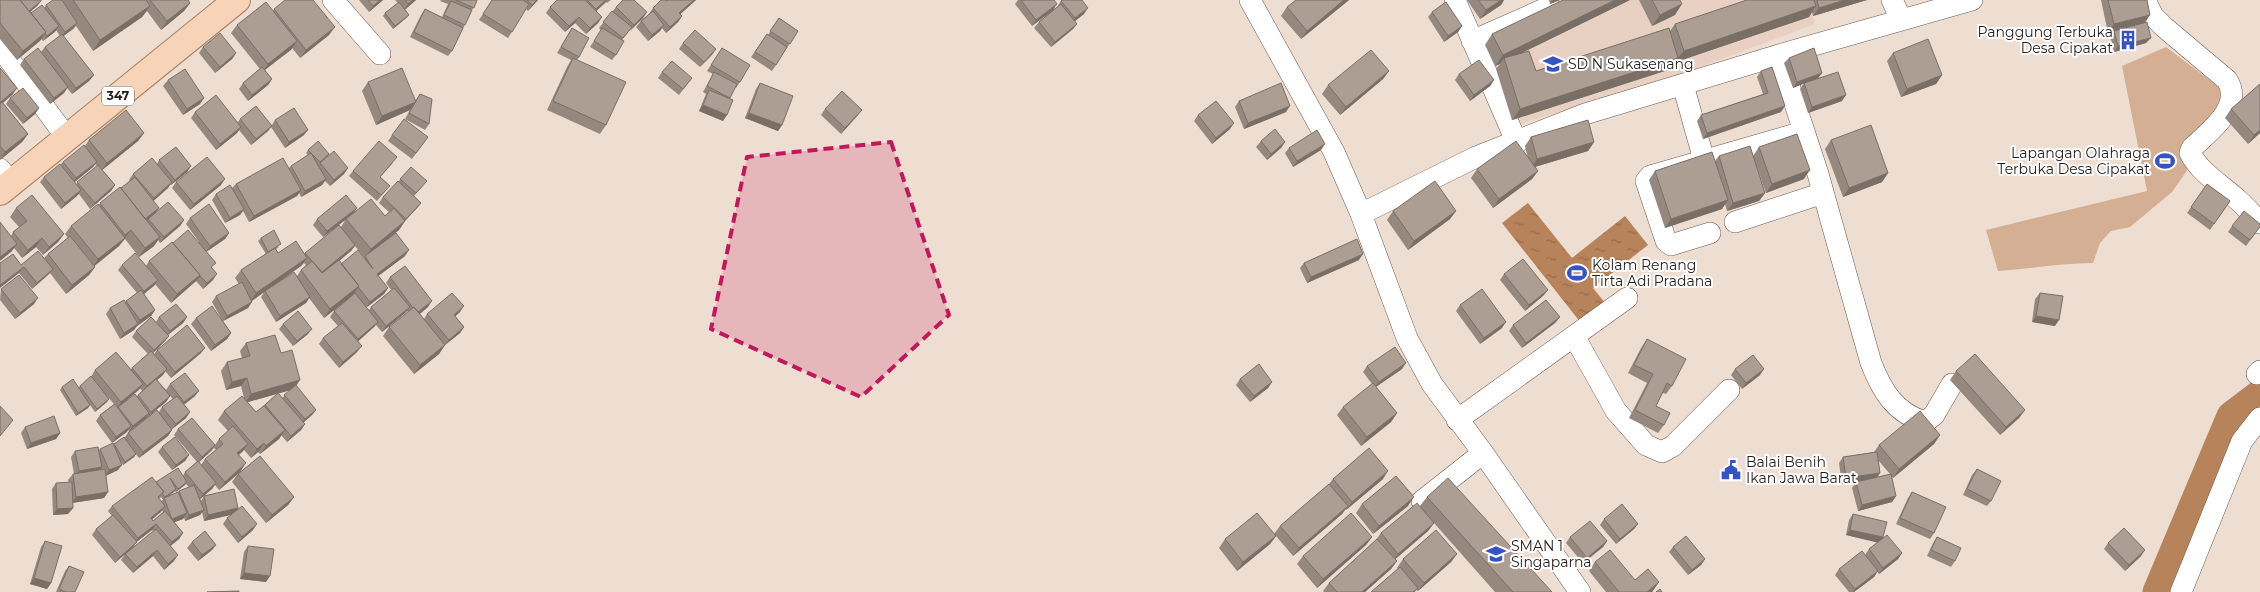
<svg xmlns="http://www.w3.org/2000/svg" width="2260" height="592" viewBox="0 0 2260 592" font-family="Montserrat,sans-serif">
<defs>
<pattern id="water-ripples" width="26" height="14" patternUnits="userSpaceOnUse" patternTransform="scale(1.25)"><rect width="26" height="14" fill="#b7835b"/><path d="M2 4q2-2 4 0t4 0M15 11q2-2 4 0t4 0" fill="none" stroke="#946b4a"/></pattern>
</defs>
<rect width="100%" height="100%" fill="#eeded2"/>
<path fill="#e8d1c2" d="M1630,0H1807L1815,24L1682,74L1508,128L1480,43L1496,66Z"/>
<path fill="#d4af94" d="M2166,47L2232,97L2193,150L2186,172L2172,192L2130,227L2111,231L2100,243L2093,263C2062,263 2030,269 1998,271L1986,230L2147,191L2122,66Z"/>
<path fill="url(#water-ripples)" d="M1528,203L1572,258L1625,216L1648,245L1593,288L1606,304L1581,323L1502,223Z"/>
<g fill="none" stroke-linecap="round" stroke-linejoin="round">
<path stroke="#b7835b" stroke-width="29" d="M2157,592L2231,416L2260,394"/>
<defs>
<path id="minor" d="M333,0L380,54
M1250,0L1334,152L1361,214L1407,338L1432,384L1483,453L1580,592
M1455,0L1517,143
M1892,0L1901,19
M2145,0L2153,16L2164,27L2227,80C2244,106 2209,132 2192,148L2190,153C2200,173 2222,185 2238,200C2246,207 2253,215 2260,223
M1472,41L1549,7
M0,47L67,138
M1779,55L1818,174L1871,363C1882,391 1895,413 1925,422L1934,415L1952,384
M1683,85L1704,160
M0,169L11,184
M1361,214L1476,157L1585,114L1779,55L1972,0
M1735,222L1823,193
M1710,233L1671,245L1666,241L1646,181L1650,176L1803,132
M1574,336L1616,411L1646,445L1662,452L1673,446L1729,390
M2257,374L2260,371
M1457,420L1627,298
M1422,501L1483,453
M2181,592L2242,441L2260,418"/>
<path id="major" d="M0,192L237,0"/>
</defs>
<use href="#minor" stroke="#675a50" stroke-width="22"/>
<use href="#major" stroke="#a98060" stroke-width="28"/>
<use href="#minor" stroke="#fff" stroke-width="21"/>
<use href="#major" stroke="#f7d3b7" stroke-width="26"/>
</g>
<path fill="#95887e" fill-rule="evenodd" d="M0,0L41,1L37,6L30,12L31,13L44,8L46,5L53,0H188L190,3L184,11L161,30L147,11L142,17L93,51L76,26L73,29L63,36L94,75L89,81L72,94L67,88L64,93L50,104L20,65L24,59L41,52L45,47L60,36L56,30L43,41L41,39L17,60L0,39Z
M359,0H383L369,12Z
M395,0H416L405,10L409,15L406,18L393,29L383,16L385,13L398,3Z
M441,0H477L452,51L448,56L410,37L421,15L425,9L442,17L448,4L440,1Z
M492,0H538L528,11L526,9L508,38L479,20Z
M557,0H611L607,3L606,2L596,11L602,17L598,23L586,34L575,23L565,32L546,13L550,7Z
M669,0H696L680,14L682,16L678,22L666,33L662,28L660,31L648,41L636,27L641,21L649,14L653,8Z
M1018,0H1054V9L1057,7L1061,1L1084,14L1075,21L1073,29L1051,47L1034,28L1039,22L1049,13L1032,26L1015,4Z
M1296,0H1349L1301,39L1281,16L1287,7Z
M1467,0H1504L1501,5L1480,19Z
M1549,0H1560L1550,4Z
M1630,0L1524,52L1536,71L1670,31L1675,24L1747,0H1867L1813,16L1812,12L1809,17L1676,62L1671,69L1512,120L1496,69L1500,64L1495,66L1485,45L1492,34Z
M1639,0H1680L1675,15L1652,26Z
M2101,0H2147L2145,23L2146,43L2114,52L2110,36L2114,31L2108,33Z
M616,7L647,12L643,18L630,30L622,40L616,55L612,60L590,47L601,30L599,28Z
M274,9L329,35L300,58L292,48L265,70L272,79L268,85L248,101L239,89L243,83L260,69L231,33L237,25L273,11Z
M1432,12L1462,26L1458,32L1444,42L1428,17Z
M779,18L798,31L772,71L751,57L767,34L768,35Z
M572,28L579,57L577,60L606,125L600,134L547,110L567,67L571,60L557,53Z
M683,43L716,49L700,67L679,49Z
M203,47L236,53L232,59L215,73L199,53Z
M722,48L740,82L736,88L735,87L729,99L723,121L699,111L706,94L703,92L713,74L707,71Z
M1893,53L1942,75L1936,84L1901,97L1887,61Z
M1789,58L1822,73L1818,78L1842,101L1808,113L1800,89L1804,83L1793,88L1784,63Z
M0,68L13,94L3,103L28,134L22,142L0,160Z
M1389,71L1383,79L1340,115L1322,94L1328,85Z
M1761,71L1781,112L1703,139L1697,121L1701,115L1763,94L1757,77Z
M662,72L692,78L679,95L658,78Z
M1459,74L1494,80L1490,86L1470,101L1455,80Z
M168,80L200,104L183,115L163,86Z
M368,82L416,100L420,94L429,124L425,130L405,119L410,110L376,125L362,91Z
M760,83L782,125L778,131L745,118L756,89Z
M2260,84V133L2248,144L2225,118L2231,109Z
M10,98L39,108L35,114L23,124L6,104Z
M1239,101L1286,112L1244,129L1235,107Z
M825,109L858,115L841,134L821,115Z
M195,112L238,122L240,119L272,125L275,120L304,135L285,148L271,127L268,131L251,145L239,130L237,133L216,150L191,118Z
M1198,115L1230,129L1212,144L1194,121Z
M144,133L138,141L102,170L115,185L111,191L90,209L79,194L61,209L40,182L44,177L61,164L63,162L85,146L89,140ZM95,164L97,166L76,184L75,182L93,167Z
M392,135L428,137L412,159L388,141Z
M1531,137L1594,142L1588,151L1535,167L1538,171L1532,179L1493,208L1471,178L1477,169L1528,158L1525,146Z
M1831,140L1888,173L1882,182L1843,197L1825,149Z
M1261,141L1285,142L1281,148L1267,160L1256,147Z
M1759,147L1804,179L1766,193L1756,164L1765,193L1759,201L1727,211L1725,204L1722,209L1665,228L1649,180L1655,171L1715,161L1719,156H1753Z
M1289,148L1321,150L1293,167L1285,153Z
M308,150L329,154L327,157L348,168L344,174L330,186L325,181L322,185L301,197L299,193L297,196L249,222L243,211L240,215L225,223L212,200L216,194L232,188L236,184L289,168L291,166L308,155L306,153Z
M159,160L191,166L187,172L171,185H170L168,188L153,201L156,212L184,220L180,226L160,243L158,240L154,246L139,257L125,239L119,246L94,266L95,267L89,275L66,294L50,273L32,289L19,273L21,265L44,258L48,254L68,238L65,234L71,226L130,181L129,180L133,174L157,164Z
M393,163L380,177L390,186L377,201L349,176L353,171Z
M411,167L423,186L414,196L421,203L417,208L405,221L399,230L384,242L405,256L378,276L388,288L384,294L366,307L369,310L371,307L392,291L386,283L390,277L428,307L420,314L424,319L427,314L460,312L455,316L464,327L460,333L445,345L439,354L414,374L383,336L389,327L408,312L407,311L405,313L382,332L376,325L374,327L357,342V352L339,368L319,344L323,338L338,326L330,317L334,311L353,295L324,318L309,298L306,303L276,322L261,297L264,292L252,301L248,308L223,321L231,333L227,339L211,351L191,324L196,318L222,320L212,302L216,296L239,284L235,278L241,270L266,254L258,241L261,238L279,247L276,249L278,253H305L341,227L346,219L385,216L389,212L379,203L383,197L399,181ZM355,246L364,257V258L341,264L339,261L351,251ZM304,263L306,265L301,270L297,276L280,281L301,266Z
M176,182L221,185L190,210L172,188Z
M2207,184L2230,201L2210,230L2187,213Z
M16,208L64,234L58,242L43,255L36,247L22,258L14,248L11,252V236L13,232L19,227L10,217Z
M357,208L353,214L323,237L313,225L317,219Z
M1393,211H1456L1450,219L1408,250L1387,220Z
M190,218L229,233L225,239L206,252L212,268L213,280L203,289L196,281L171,303L155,284L144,294L155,310L151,316L137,326L134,330L120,339L106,314L110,308L125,302L137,293L118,270L122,265L146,266L149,261L173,243L199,242L186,224Z
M2232,226L2260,227L2246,246L2228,232Z
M1359,260L1307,283L1300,268L1304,263Z
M1504,274L1544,295L1525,311L1500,280Z
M1,289L34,304L15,319L0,300Z
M2040,293L2055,326L2032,322L2035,299Z
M1460,305L1502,328L1480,344L1456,311Z
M159,317H187L183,323L168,335L169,336L165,341L153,353L154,354L157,350L201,353L171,378L165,371L163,375L157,380L166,390L170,384L195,396L184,405L190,412L186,418L172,429L168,436L139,458L136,454L134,457L123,465L121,462L118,470L106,476L108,492L104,498L72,503L73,508L68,514L53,515L52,489L56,483H69L68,480L73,474H74L71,457L75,451H99L100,449L114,445L125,437L129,431L128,430L112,443L96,421L100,415L114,404L100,388L109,399L107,402L95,412L90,405L88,408L76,416L60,390L62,387H79L91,377L95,370L131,369L148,354L132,337L136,331L156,322ZM140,388L142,391L137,396L122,403ZM170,396L173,399L162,407L159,412L150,415L166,402Z
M1560,317L1555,323L1522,348L1509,331L1513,325Z
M283,324L308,334L293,346L279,329Z
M1647,339L1672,386L1666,394L1663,393L1656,406L1664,425L1658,433L1629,418L1647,383L1628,373L1641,348Z
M246,343L281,353L296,386L316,410L312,415L303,423L305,424L301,430L287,442L281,435L279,439L260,454L258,452L251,458L244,450L239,455L241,471L294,497L288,505L266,523L232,482L237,475L219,490L215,485L212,489L200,499L201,501L204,496L238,508L253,530L238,543L223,524L227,518L231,515L204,521L202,512L200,515L185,521L184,517L183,519L174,522L183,533L179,539L170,546L174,561L164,570L153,556L133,573L121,560L125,554L115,563L92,535L96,529L112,516L108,511L112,506L156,482L183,476L185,472L197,462L174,435L178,429L215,445L219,439L228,431L218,420L224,411L244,398L241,386L226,390L221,371L227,362L242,358L240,351ZM291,390L282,398L278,393L256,412L247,402ZM214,448L216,450L205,459L201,465L199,462L211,451ZM186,484L189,487L179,491L178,492L166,497L175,491L176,492ZM161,497L163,500V499L161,502L159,499ZM162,510L163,512L153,521L152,520ZM152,530L153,531L133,548L136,542Z
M1367,366L1402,369L1376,387L1397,413L1391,422L1361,446L1337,415L1343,407L1372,384L1363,372Z
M1735,369L1760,375L1742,389L1731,375Z
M1956,371L2025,410L2019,418L2000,435L1950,380Z
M1240,379L1272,382L1268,388L1250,402L1236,385Z
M25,427L60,433L56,439L27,449L21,433Z
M1940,435L1934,444L1893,478L1891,476L1896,496L1892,502L1858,511L1852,488L1856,482H1859L1842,484L1839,463L1843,457L1874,452L1879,445ZM1878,460L1890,474L1877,477L1880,473Z
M162,447L189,455L185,461L172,470L158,452Z
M1977,469L1991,501L1987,506L1963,495L1972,475Z
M1333,479H1383L1346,510L1345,509L1342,514L1293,556L1276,536L1270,544L1237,571L1219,548L1225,539L1274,534L1280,526L1329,484Z
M1912,492L1934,533L1930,539L1896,524L1908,498Z
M1427,497L1552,592H1495L1434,523L1428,531L1395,559L1397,561L1391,569L1365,592H1324L1323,591L1329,583L1375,541L1381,533L1420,506Z
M1362,504L1408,506L1373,534L1356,513Z
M1853,514L1882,539L1902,553L1898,559L1879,574L1877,571L1874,577L1854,592H1849L1835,575L1839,569L1865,555L1869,549L1878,542L1846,535L1849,520Z
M1604,519L1638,524L1634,529L1616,544L1600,525Z
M1372,537L1366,545L1317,588L1297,564L1303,556Z
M1570,537L1607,541L1603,547L1583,563L1566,543Z
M1937,537L1955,561L1951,567L1927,556L1933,543Z
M45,541L51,583L47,589L30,584L41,547Z
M192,542L216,545L212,550L198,561L187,548Z
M2108,543L2141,556L2125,571L2104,549Z
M248,546L266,582L240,579L244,552Z
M1673,547L1705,559L1701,565L1688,575L1669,552Z
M1457,554L1451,562L1418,591L1416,590L1415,592H1371L1398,569L1397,568L1403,559Z
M1595,562L1635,580L1659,582L1652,592H1606L1589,571Z
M69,566L75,592H56L65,571Z"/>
<path fill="#796f67" d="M380,0H383L369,12L373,6Z
M413,0H416L404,10L408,4Z
M537,0H538L528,11L532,5Z
M606,0H607L605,3L592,15L596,9Z
M694,0H696L675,19L679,13Z
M1344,0H1349L1301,39L1307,31Z
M1501,0H1504L1501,5L1480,19L1486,10Z
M1553,0H1560L1550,4Z
M1615,0H1630L1505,61L1504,58L1500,64L1495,66L1503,55Z
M1845,0H1867L1813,16L1819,8Z
M41,1L37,6L24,17L28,12Z
M190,3L184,11L161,30L167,21Z
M1057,4L1053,10L1032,26L1036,20Z
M1682,4L1675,15L1652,26L1660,15Z
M150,6L142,17L93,51L100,40Z
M1816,6L1809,17L1676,62L1671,69L1512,120L1520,109L1678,58L1684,51Z
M1088,8L1084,14L1071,24L1075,18Z
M647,12L643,18L630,31L634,25Z
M409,15L406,18L393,29L395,26Z
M2150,15L2144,24L2108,33L2114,24Z
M682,16L678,22L666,33L670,27Z
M579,17L575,23L565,32L569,26Z
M602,17L598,23L586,34L590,28Z
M77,23L73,29L61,38L65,32Z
M1077,24L1073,29L1051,47L1055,42Z
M664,25L660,31L648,41L652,35Z
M59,26L55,32L43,41L47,36Z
M1462,26L1458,32L1444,42L1448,36Z
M335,27L329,35L300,58L306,50Z
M46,32L40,41L17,60L23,51Z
M2151,38L2146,43L2114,52L2118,46Z
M297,41L291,50L262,72L268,64Z
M716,49L712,55L700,67L704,62Z
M236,53L232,59L215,73L220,67Z
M1389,71L1383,79L1340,115L1346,107Z
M1822,73L1818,78L1793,88L1797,82Z
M94,75L89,81L72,94L76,88Z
M1942,75L1936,84L1901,97L1907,89Z
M272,79L268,85L248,101L252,95Z
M1494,80L1490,86L1470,101L1474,95Z
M68,87L64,93L50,104L54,98Z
M17,88L13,94L0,105V103Z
M1846,95L1842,101L1808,113L1812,107Z
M204,98L200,104L183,115L187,109Z
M416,102L410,110L376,125L382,116Z
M703,105L727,115L723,121L699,111Z
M1290,106L1286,112L1244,129L1248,123Z
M1785,106L1781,112L1703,139L1707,133Z
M39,108L35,114L23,124L27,118Z
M862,110L858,115L841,134L845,128Z
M749,113L782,125L778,131L745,118Z
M1234,123L1230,129L1212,144L1216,138Z
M272,126L268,131L251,145L256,139Z
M241,127L237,133L216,150L220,144Z
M308,130L304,135L285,148L289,142Z
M2260,130V133L2248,144L2254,135Z
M144,133L138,141L101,171L107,163Z
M28,134L22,142L0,160L5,152Z
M1285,142L1281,148L1267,160L1271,154Z
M1594,142L1588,151L1531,168L1537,159Z
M1325,144L1321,150L1293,167L1297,161Z
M97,162L93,167L72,184L76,178Z
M191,166L187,172L171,185L175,180Z
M348,168L344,174L330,186L334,180Z
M1810,170L1804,179L1766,193L1772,184Z
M1538,171L1532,179L1493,208L1499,199Z
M1888,173L1882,182L1843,197L1849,188Z
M225,179L221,185L190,210L194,204Z
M326,179L322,185L301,197L305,191Z
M172,182L168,188L150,204L154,198Z
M115,185L111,191L90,209L95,203Z
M81,190L77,196L61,209L65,203Z
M301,190L297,196L249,222L254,216Z
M1765,193L1759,201L1727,211L1733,203Z
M1728,200L1722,209L1665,228L1671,219Z
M421,203L417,208L404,222L405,221L399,230L365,258L371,249L402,223L406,219Z
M159,208L155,214L141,225L145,219Z
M357,208L353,214L323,237L327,231Z
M244,209L240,215L225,223L230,218Z
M1456,211L1450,219L1408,250L1414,241Z
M184,220L180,226L160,243L164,237Z
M131,230L119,246L92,268L98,259L121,240L125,235Z
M229,233L225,239L206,252L210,246Z
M64,234L58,242L43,255L49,247Z
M160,237L154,246L139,257L145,248Z
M42,238L36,247L22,258L28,250Z
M17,244L11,252L0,261V257Z
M355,245L351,251L317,279L321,273Z
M409,250L405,256L373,280L377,274Z
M1363,254L1359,260L1307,283L1311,277Z
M307,258L301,266L250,302L256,293Z
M24,267L19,273L0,288V285Z
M95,267L89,275L66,294L72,285Z
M53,269L49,274L32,289L37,283Z
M217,274L213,280L203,289L207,283Z
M200,275V276L196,281L171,303L177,294Z
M158,280L154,286L140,297L144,291Z
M359,286L353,295L324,318L330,309Z
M388,288L384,294L366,308L370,302Z
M1548,290L1544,295L1525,311L1529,305Z
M310,297L306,303L276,322L280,316Z
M38,298L34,304L15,319L20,313Z
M432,301L428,307L413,319L417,313Z
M252,302L248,308L223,321L227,316Z
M464,306L460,312L450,321L454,315Z
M410,307L405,313L382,332L386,326Z
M155,310L151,316L137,326L134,330L120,339L124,333L137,325L140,320Z
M2036,316L2059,320L2055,326L2032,322Z
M187,317L183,323L166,336L170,331Z
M1560,317L1555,323L1522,348L1526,343Z
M378,322L374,327L354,345L358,339Z
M1506,322L1502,328L1480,344L1484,338Z
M464,327L460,333L445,345L439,354L414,374L420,365L445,345L449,340Z
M312,329L308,334L293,346L297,341Z
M231,333L227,339L211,351L215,345Z
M169,336L165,341L150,356L154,350Z
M362,346L357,352L339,368L343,362Z
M205,348L201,353L171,378L175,372Z
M1406,363L1402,369L1374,388L1379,382Z
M167,369L163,375L143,392L147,386Z
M1764,369L1760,375L1742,389L1746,383Z
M247,378L241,386L226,390L232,382Z
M300,380L294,389L245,403L251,394Z
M1272,382L1268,388L1250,402L1254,396Z
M143,384L139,390L117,408L121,402Z
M199,391L195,396L179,408L184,402Z
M170,396L166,402L147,417L151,412Z
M109,399L107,402L95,412L97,409Z
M90,405L88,408L76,416L78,413Z
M316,410L312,415L300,425L305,419Z
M2025,410L2019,418L2000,435L2006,427Z
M190,412L186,418L171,430L176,424Z
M149,413L145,419L129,431L133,426Z
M1397,413L1391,422L1361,446L1367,437Z
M305,424L301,430L287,442L291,436Z
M131,426L127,432L112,443L116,437Z
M172,430L168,436L139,458L143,452Z
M285,430L279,439L260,454L266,446Z
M60,433L56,439L27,449L31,443Z
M1940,435L1934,444L1893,478L1899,469Z
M264,443L258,452L251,458L257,449Z
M248,444L242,452L231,461L237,453Z
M215,445L211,451L198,463L202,457Z
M136,454L134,457L123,465L125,462Z
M189,455L185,461L172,470L176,465Z
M246,463L240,472L219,490L225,482Z
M122,465L118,470L105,476L109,470Z
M102,467L98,473L75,477L79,471Z
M1388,471L1383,479L1346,510L1352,502Z
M1880,473L1876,479L1842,484L1846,478Z
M187,482L185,485L176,492L178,489Z
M216,483L212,489L199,500L203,494Z
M176,489L174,492L163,500L165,497Z
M108,492L104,498L72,503L76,497Z
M1896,496L1892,502L1858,511L1862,505Z
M294,497L288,505L266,523L272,515Z
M1414,497L1408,506L1373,534L1379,526Z
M165,506L161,512L146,524L151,518Z
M1348,506L1342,514L1293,556L1299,548Z
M73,508L68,514L53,515L57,509Z
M238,508L234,514L204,521L208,515Z
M204,510L200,515L185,521L189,515Z
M187,513L183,519L168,525L172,519Z
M1434,523L1428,531L1392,562L1398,554Z
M156,524L152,530L134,544L138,538Z
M257,524L253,530L238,543L242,537Z
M1638,524L1634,529L1616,544L1620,539Z
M1850,530L1883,537L1879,543L1846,535Z
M183,533L179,539L168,548L172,542Z
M1276,536L1270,544L1237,571L1243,562Z
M1372,537L1366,545L1317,588L1323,579Z
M1607,541L1603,547L1583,563L1587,558Z
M137,542L132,548L115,563L120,557Z
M216,545L212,550L198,561L202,555Z
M157,550L153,556L133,573L137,567Z
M2145,550L2141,556L2125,571L2129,565Z
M1902,553L1898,559L1879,574L1883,568Z
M1457,554L1451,562L1418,591L1424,583Z
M178,555L174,561L164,570L168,564Z
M1705,559L1701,565L1688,575L1692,570Z
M1397,561L1391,569L1365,592H1362Z
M1878,571L1874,577L1854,592H1853L1855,589Z
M244,573L270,576L266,582L240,579Z
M34,578L51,583L47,589L30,584Z
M1659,582L1652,592H1647Z"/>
<path fill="#ad9e93" stroke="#796f67" d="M0,0H20L46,32L23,51L0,23Z
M20,0H41V1L29,11Z
M53,0H62L77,23L65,32L46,5Z
M73,0H146L150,6L100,40Z
M150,0H188L190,3L167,21Z
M285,0H313L335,27L306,50L274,9Z
M368,0H380L373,6Z
M405,0H413L408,4Z
M456,0H477L474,8Z
M492,0H523L529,4L512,32L483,14Z
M527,0H537L532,5Z
M557,0H585L602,17L590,28L579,17L569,26L550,7Z
M587,0H606L596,9Z
M623,0H634L647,12L634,25L616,7Z
M661,0H666L667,1L669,0H694L679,13L682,16L670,27L653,8Z
M1021,0H1054L1057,4L1036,20Z
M1062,0H1082L1088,8L1075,18L1061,1Z
M1296,0H1344L1307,31L1287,7Z
M1478,0H1501L1486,10Z
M1563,0H1615L1503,55L1492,34Z
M1652,0H1680L1682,4L1660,15Z
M1747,0H1814L1816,6L1684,51L1675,24Z
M1817,0H1845L1819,8Z
M2108,0H2147L2150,15L2114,24Z
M451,1L472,10L465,25L444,15Z
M266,2L297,41L268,64L237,25Z
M399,2L409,15L395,26L385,13Z
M1446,2L1462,26L1448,36L1432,12Z
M1061,4L1077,24L1055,42L1039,22Z
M42,5L59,26L47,36L45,33L46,32L31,13Z
M425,9L463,28L452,51L414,32Z
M612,11L632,27L623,38L603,22Z
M653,11L664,25L652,35L641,21Z
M779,18L798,31L790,44L770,31Z
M2147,22L2151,38L2118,46L2114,31Z
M572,28L589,38L579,57L561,47Z
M602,28L624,41L616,55L594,41Z
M1669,28L1678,58L1520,109L1504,58L1529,51L1536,71Z
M695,30L716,49L704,62L683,43Z
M220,33L236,53L220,67L203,47Z
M62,34L94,75L76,88L45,47Z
M767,34L787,47L776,65L755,52Z
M1928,39L1942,75L1907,89L1893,53Z
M38,48L68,87L54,98L24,59Z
M722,48L750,65L740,82L711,65Z
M1814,48L1822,73L1797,82L1789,58Z
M1371,50L1389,71L1346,107L1328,85Z
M573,58L626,82L606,125L553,101Z
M1479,60L1494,80L1474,95L1459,74Z
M672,61L692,78L683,89L662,72Z
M262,67L272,79L252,95L243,83Z
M1772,67L1785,106L1707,133L1701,115L1768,93L1761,71Z
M0,68L17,88L1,102L0,101Z
M402,68L416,102L382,116L368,82Z
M185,69L204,98L187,109L168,80Z
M714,72L737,84L730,98L707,86Z
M1838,72L1846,95L1812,107L1804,83Z
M760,83L793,96L782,125L749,113Z
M1281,83L1290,106L1248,123L1239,101Z
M2260,84V130L2254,135L2231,109Z
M23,88L39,108L27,118L10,98Z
M709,90L733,100L727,115L703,105Z
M842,91L862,110L845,128L825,109Z
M420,94L432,99L429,124L409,113Z
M216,95L241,127L220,144L195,112Z
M1216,101L1234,123L1216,138L1198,115Z
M2,102L28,134L5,152L0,146V103Z
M256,106L272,126L256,139L240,119Z
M294,108L308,130L289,142L275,120Z
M126,110L144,133L107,163L89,140Z
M404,119L428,137L416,153L392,135Z
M1588,120L1594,142L1537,159L1531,137Z
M1871,125L1888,173L1849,188L1831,140Z
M1275,129L1285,142L1271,154L1261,141Z
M1317,130L1325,144L1297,161L1289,148Z
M1797,134L1810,170L1772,184L1759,147Z
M318,141L329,154L320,162L308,150Z
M379,141L397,157L380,177L390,186L381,195L353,171Z
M1516,141L1538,171L1499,199L1477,169Z
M84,145L97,162L76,178L63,162Z
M1750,146L1765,193L1733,203L1719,156Z
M176,147L191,166L175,180L159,160Z
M334,151L348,168L334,180L320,163Z
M1712,152L1728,200L1671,219L1655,171Z
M311,153L326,179L305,191L291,166Z
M207,157L225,179L194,204L176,182Z
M152,158L172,182L154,198L133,174Z
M283,158L301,190L254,216L236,184Z
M60,164L81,190L65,203L44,177Z
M98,165L115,185L95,203L77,182Z
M411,167L427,181L416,193L400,179Z
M135,177L159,208L145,219L121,188Z
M398,181L421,203L406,219L383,197Z
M1435,181L1456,211L1414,241L1393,211Z
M2207,184L2230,201L2214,224L2191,207Z
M230,185L244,209L230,218L216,194Z
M120,187L160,237L145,248L131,230L125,235L100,203Z
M32,195L64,234L49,247L42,238L28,250L13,232L27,221L16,208Z
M346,195L357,208L327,231L317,219Z
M371,199L385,216L394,208L405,221L371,249L346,219Z
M168,202L184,220L164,237L148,219Z
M98,204L125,238L98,259L71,226Z
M209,204L229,233L210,246L190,218Z
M2244,211L2260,224V227L2250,240L2232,226Z
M0,222L17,244L0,257Z
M339,225L355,245L322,272L305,253Z
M188,230L216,263L211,267L217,274L207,283L200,276L198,278L200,275L173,243Z
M274,230L281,244L268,252L261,238Z
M396,233L409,250L377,274L388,288L370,302L358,287L359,286L341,264L358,250L373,269L365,256Z
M70,236L95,267L72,285L48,254Z
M1357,239L1363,254L1311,277L1304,263Z
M296,241L307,258L256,293L241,270L275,248L278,253Z
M172,242L200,275L177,294L149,261Z
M38,251L53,269L37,283L24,267L0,285V263L13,254L21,265Z
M135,253L158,280L144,291L122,265Z
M1523,259L1548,290L1529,305L1504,274Z
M339,260L359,286L330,309L301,270L312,261L322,273Z
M405,266L432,301L418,312L414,307L413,308L390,277Z
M294,272L310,297L280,316L265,291Z
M19,275L38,298L20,313L1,289Z
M242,282L252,302L227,316L216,296Z
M394,288L410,307L386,326L371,307Z
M1482,289L1506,322L1484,338L1460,305Z
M141,290L155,310L140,320L126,301Z
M355,293L378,322L358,339L334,311Z
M452,293L464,306L454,315L464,327L449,340L427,314Z
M2040,293L2063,296L2059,320L2036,316Z
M124,300L138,324L124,333L110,308Z
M1546,300L1560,317L1526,343L1513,325Z
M176,304L187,317L170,331L159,317Z
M212,306L231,333L215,345L196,318Z
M414,307L445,345L420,365L389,327Z
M298,311L312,329L297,341L283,324Z
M151,317L169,336L154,350L136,331Z
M342,323L362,346L343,362L323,338Z
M187,325L205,348L175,372L157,350Z
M275,335L281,353L292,350L300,380L251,394L247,378L232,382L227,362L250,356L246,343Z
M1647,339L1686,359L1672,386L1667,383L1656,406L1670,413L1664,425L1635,410L1653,374L1634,365Z
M1395,347L1406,363L1379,382L1367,366Z
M151,351L167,369L147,386L132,368Z
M116,352L143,384L121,402L95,370Z
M1975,354L2025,410L2006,427L1956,371Z
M1753,355L1764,369L1746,383L1735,369Z
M1259,364L1272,382L1254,396L1240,379Z
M185,373L199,391L184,402L170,384Z
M91,376L109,399L97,409L80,386Z
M73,379L90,405L78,413L62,387Z
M156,379L170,396L151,412L138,395Z
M1373,383L1397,413L1367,437L1343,407Z
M296,385L316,410L305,419L284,395Z
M278,393L305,424L291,436L265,405Z
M135,394L149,413L133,426L118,407Z
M177,396L190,412L176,424L162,407Z
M242,396L256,412L264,406L285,430L266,446L264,443L257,449L224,411Z
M115,404L131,426L116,437L100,415Z
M0,406L13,420L0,436Z
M157,410L172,430L143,452L128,433Z
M1920,411L1940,435L1899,469L1879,445Z
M54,416L60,433L31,443L25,427Z
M192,418L215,445L202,457L178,429Z
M233,426L248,444L237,453L246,463L225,482L205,459L223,444L219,439Z
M124,437L136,454L125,462L114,444Z
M175,437L189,455L176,465L162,447Z
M113,443L122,465L109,470L100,449Z
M98,447L102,467L79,471L75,451Z
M1369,448L1388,471L1352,502L1333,479Z
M1877,452L1880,473L1846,478L1843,457Z
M260,456L294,497L272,515L238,474Z
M198,461L216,483L203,494L185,472Z
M178,468L187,482L178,489L170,478L176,489L165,497L162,493L164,492L156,482Z
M105,469L108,492L76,497L73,474Z
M1977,469L2001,481L1991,501L1967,489Z
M1891,474L1896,496L1862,505L1856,482Z
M1396,476L1414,497L1379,526L1362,504Z
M152,477L164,492L158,497L165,506L151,518L153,521L165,511L183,533L172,542L156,524L138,538L112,506Z
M1448,478L1552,592H1513L1427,497Z
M72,482L73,508L57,509L56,483Z
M1329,484L1348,506L1299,548L1280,526Z
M194,485L204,510L189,515L179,491Z
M234,489L238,508L208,515L204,496Z
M178,492L187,513L172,519L164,498Z
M1912,492L1946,507L1934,533L1900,518Z
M1417,503L1434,523L1398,554L1381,533Z
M1622,504L1638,524L1620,539L1604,519Z
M242,506L257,524L242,537L227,518Z
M1257,513L1276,536L1243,562L1225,539Z
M1351,513L1372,537L1323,579L1303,556Z
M1853,514L1887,522L1883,537L1850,530Z
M113,515L137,542L120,557L96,529Z
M1590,521L1607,541L1587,558L1570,537Z
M2124,528L2145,550L2129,565L2108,543Z
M156,529L178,555L168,564L157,550L137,567L125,554Z
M1436,530L1457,554L1424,583L1403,559Z
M205,531L216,545L202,555L192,542Z
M1887,535L1902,553L1883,568L1869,549Z
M1686,536L1705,559L1692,570L1673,547Z
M1937,537L1961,548L1955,561L1931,550Z
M1377,539L1397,561L1362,592H1337L1329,583Z
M45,541L62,546L51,583L34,578Z
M248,546L274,549L270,576L244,573Z
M1610,550L1635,580L1648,569L1659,582L1647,592H1619L1595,562Z
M1862,551L1878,571L1855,589L1839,569Z
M69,566L84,572L75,592H65L59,589Z
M1400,567L1418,588L1413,592H1371Z
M1660,589L1662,592H1656Z
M239,591V592H207Z"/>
<path fill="#c2185b" fill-opacity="0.2" stroke="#c2185b" stroke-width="4" stroke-dasharray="10 6" stroke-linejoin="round" d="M891,142L949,315L861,397L711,329L747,157Z"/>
<defs>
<symbol id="building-bare" viewBox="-9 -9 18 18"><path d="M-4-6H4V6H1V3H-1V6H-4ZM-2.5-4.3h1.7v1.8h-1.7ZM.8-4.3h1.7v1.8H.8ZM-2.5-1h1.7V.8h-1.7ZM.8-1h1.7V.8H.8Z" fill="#3553c4" stroke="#fff" stroke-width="2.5" paint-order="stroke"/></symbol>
<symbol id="school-bare" viewBox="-9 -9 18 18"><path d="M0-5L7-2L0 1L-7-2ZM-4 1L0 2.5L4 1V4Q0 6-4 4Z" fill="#3553c4" stroke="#fff" stroke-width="2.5" paint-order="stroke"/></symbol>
<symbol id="stadium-bare" viewBox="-9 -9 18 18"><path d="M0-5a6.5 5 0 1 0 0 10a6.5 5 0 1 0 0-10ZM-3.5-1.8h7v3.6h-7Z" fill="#3553c4" stroke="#fff" stroke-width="2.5" paint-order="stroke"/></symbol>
<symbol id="civic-bare" viewBox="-9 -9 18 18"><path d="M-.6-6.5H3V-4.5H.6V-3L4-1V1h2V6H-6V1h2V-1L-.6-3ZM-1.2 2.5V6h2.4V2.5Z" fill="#3553c4" stroke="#fff" stroke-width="2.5" paint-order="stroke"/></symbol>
</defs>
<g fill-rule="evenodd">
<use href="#building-bare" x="2114" y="26" width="28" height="28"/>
<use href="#school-bare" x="1539" y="50" width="28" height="28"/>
<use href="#stadium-bare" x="2151" y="147" width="28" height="28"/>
<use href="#stadium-bare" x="1563" y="259" width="28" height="28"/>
<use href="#civic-bare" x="1717" y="456" width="28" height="28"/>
<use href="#school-bare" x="1482" y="540" width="28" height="28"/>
</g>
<g text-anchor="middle" stroke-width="4" stroke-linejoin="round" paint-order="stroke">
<rect fill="#fff" stroke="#65615e" stroke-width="1" x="102" y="86.5" width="32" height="19" rx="4"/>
<g font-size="12" font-weight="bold" fill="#231d19">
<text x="118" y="100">347</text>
</g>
<g font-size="14" fill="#231d19" stroke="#fff" text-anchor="start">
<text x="2113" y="37" text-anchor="end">Panggung Terbuka<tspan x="2113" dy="16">Desa Cipakat</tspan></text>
<text x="1568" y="69">SD N Sukasenang</text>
<text x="2150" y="158" text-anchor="end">Lapangan Olahraga<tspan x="2150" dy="16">Terbuka Desa Cipakat</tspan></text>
<text x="1592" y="270">Kolam Renang<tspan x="1592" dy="16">Tirta Adi Pradana</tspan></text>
<text x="1746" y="467">Balai Benih<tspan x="1746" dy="16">Ikan Jawa Barat</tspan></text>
<text x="1511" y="551">SMAN 1<tspan x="1511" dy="16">Singaparna</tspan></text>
</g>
</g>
</svg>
